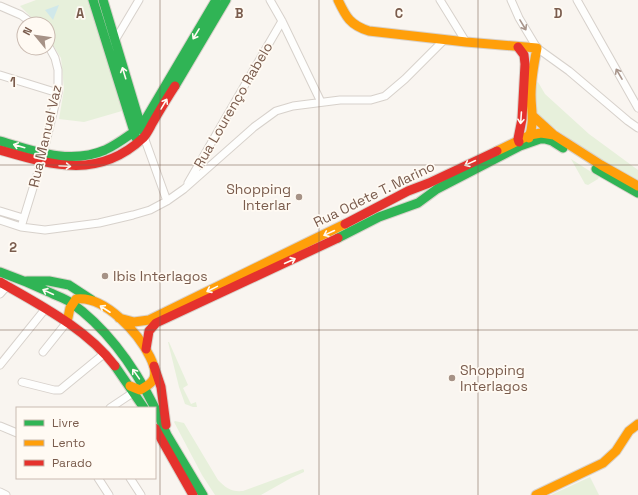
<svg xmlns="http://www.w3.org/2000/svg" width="638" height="495" viewBox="0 0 638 495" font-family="'Space Grotesk',sans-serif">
<rect width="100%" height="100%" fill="#f9f5f0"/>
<path fill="#e7f0db" d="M36,0H89L122,111L84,122L59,119L64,89L61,58L48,37V24H38L20,6Z
M538,82L545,94L589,134L638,170V182L596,158L538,116L534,109L536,83Z
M571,159L599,177L598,179L588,185L585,184Z
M168,342H169L188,385L183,388L191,404L196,402L197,407H193L185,404L179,387Z
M175,421L184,423L218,480C226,488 231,492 243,491L303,469L304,470V472L291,478L261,495H215L202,475L174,422Z
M590,477L599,495H551Z"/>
<path fill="#d0e8ea" d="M59,5L53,20L45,10Z"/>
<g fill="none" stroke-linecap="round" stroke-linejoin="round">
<defs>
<path id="street" d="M270,0L282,21L321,102
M440,0L466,42
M511,0L519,18L537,48L569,71L628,121L638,128
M577,0L638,108
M0,6L21,15L33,24
M114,42L139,0
M0,75L58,93
M144,137L167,201
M188,183L282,21
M0,211L23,218
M0,220L21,227L45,230L99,223L133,215L150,210L167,201L184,189L254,127L276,111L293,106L340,100H371L385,96L405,79L444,40
M21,227L41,162L58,93V70L55,58L48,45
M0,294L8,285
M43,352L67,322
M0,365L46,308
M22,382L54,390H60L105,353
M110,408L134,392
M0,426L17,433
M98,478L109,495
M130,478L141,495
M0,492L6,495"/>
<path id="fast" d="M93,0L136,138
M103,0L142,130
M175,86L226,0
M0,141C34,151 70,165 105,150C118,144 129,135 141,127L216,0
M596,169L638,193
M338,238L379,217L418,203L437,189L520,146L540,139H545L552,141L563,148
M0,272C17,278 34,285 51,293C57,296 64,298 70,302C107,328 135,368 155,408
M27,281H49L69,285L92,300
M115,366L144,408
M155,408L167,435L203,495"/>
<path id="slow" d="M338,0C346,17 350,25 369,31L466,42L537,48C534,63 531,79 531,95C531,112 535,120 529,138
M533,116L554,135
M497,151L530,135L541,133L554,135L601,165L638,186
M119,318L134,322L149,320L345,224
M67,322L70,308L76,299C105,295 139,334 150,357C153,363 156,372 154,378C152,384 145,387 140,390L130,386
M536,495L603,463L616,451L629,431L638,424"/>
<path id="jam" d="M518,47L524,55L525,64L522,119L518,139L519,142
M0,150C52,165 98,180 143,138C147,134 150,127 153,122C160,110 167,98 175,86
M345,224L408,191L429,183L497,151
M0,282C40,305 87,329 115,366
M146,349L149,331L156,323L338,238
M154,366L161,387L166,425
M155,428L193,495"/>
</defs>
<use href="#street" stroke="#d7d1cb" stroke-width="9"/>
<use href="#fast" stroke="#d9d2cb" stroke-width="11"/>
<use href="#slow" stroke="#d9d2cb" stroke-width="11"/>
<use href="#jam" stroke="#d9d2cb" stroke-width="11"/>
<use href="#street" stroke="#fefefd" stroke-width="7"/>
<use href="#fast" stroke="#30b455" stroke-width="9"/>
<use href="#slow" stroke="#ff9f0a" stroke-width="9"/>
<use href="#jam" stroke="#e5322d" stroke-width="9"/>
</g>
<defs><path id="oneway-shaft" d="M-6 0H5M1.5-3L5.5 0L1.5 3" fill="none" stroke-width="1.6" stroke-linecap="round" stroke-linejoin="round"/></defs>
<g stroke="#a8958b">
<use href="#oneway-shaft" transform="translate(523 25) rotate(59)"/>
<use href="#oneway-shaft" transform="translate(619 74) rotate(-120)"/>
</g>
<g stroke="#fffaf3">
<use href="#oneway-shaft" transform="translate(196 34) rotate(121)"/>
<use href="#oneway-shaft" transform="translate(124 73) rotate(-107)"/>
<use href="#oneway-shaft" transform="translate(164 104) rotate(-59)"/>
<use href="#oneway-shaft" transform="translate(521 118) rotate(94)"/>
<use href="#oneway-shaft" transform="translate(19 146) rotate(-164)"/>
<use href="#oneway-shaft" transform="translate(470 163) rotate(155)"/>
<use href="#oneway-shaft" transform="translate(65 166) rotate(3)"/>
<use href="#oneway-shaft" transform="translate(329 233) rotate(155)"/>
<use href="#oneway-shaft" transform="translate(290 261) rotate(-24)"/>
<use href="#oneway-shaft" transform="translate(212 289) rotate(154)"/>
<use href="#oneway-shaft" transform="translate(48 292) rotate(-155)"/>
<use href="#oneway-shaft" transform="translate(105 309) rotate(-147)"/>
<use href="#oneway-shaft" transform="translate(136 374) rotate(-125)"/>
</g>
<path fill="none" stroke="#7a5c4d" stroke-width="1" stroke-opacity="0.55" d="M160,0V495M319,0V495M478,0V495M0,165H638M0,330H638"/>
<g fill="#a69286" stroke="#fffaf3" stroke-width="1.5">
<circle cx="299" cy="197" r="4"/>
<circle cx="105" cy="276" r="4"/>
<circle cx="452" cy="378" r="4"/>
</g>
<g text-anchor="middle" stroke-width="3.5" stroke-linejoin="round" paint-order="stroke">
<g font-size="14" fill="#7a5c4d" stroke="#fffaf3">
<text transform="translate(233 105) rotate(-60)" y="5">Rua Lourenço Rabelo</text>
<text transform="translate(45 136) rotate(-77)" y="5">Rua Manuel Vaz</text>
<text transform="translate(374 194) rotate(-26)" y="5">Rua Odete T. Marino</text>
</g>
<g font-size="14" fill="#7a5c4d" stroke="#fffaf3" text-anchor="start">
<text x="291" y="194" text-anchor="end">Shopping<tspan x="291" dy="16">Interlar</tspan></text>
<text x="113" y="281">Ibis Interlagos</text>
<text x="460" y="375">Shopping<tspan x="460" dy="16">Interlagos</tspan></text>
</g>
</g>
<g font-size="13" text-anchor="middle" font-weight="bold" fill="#7a5c4d" stroke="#fffaf3" stroke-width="3.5" stroke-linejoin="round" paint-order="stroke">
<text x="80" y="18">A</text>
<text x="239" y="18">B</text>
<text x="399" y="18">C</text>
<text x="558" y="18">D</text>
<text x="13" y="87">1</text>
<text x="13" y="252">2</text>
</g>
<rect x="16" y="407" width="140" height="72" fill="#fffaf3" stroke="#cabbb1"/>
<rect x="24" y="420" width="20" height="6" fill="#30b455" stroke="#cabbb1"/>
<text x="52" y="427" font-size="12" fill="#7a5c4d">Livre</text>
<rect x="24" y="440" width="20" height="6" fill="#ff9f0a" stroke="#cabbb1"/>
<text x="52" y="447" font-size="12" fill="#7a5c4d">Lento</text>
<rect x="24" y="460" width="20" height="6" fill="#e5322d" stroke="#cabbb1"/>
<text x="52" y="467" font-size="12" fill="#7a5c4d">Parado</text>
<g transform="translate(36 36) rotate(299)"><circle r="19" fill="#fffaf3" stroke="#cabbb1"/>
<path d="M0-3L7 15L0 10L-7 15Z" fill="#a69286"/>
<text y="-6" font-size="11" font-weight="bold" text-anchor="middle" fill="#7a5c4d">N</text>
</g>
</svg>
